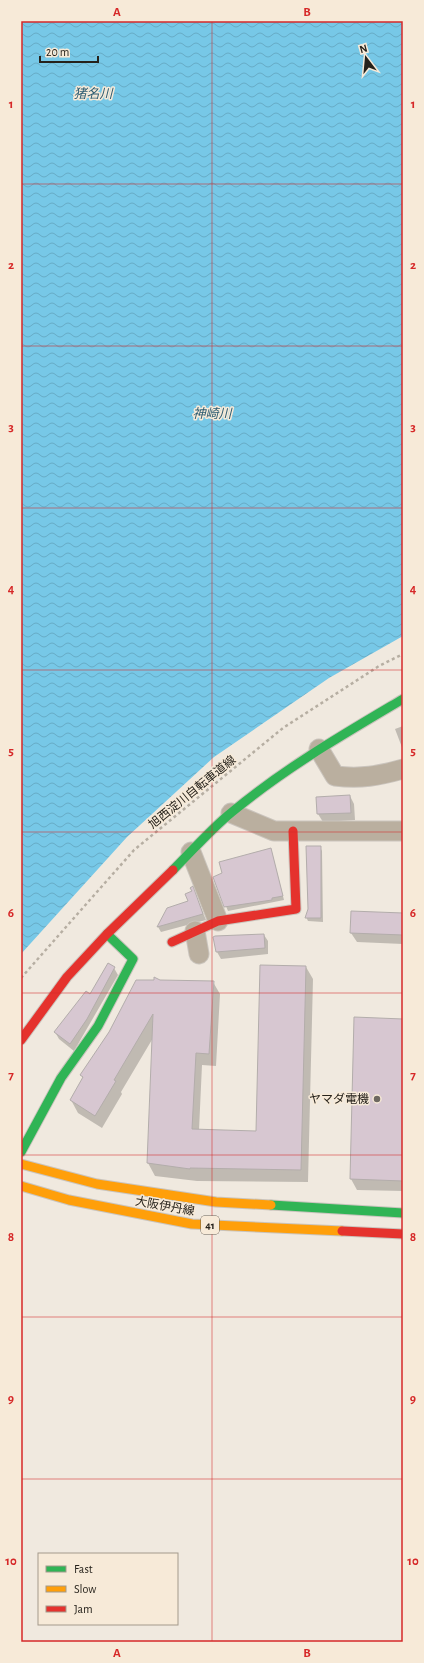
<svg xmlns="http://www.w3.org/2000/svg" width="424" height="1663" viewBox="0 0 424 1663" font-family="'Alegreya Sans','Noto Sans JP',sans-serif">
<defs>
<pattern id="water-waves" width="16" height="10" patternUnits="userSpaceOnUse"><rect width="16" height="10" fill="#77c8e7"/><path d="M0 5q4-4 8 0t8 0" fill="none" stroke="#67acc6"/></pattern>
</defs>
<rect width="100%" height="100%" fill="#f0e9df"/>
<path fill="url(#water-waves)" d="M21,21H403V636L329,678L214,757L127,837L21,954Z"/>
<path fill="#0003" d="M403,726V750L395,729Z
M350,796L354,804L355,820L323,822L318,814Z
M320,847L322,851L323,922L308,921L306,917L310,909Z
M271,849L284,900L228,911L214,878Z
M193,892L195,893L206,920L161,932L158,927L168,909L189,901Z
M403,914V944L357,942L351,933Z
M264,935L268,941V954L221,959L217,952Z
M306,967L313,979L308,1182L197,1181L155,1176L148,1163L153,1038L121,1092L122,1094L102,1128L78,1113L71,1100L83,1078L81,1075L159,981L213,982L220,994L216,1066L202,1065L199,1130L256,1132Z
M114,968L118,975L74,1051L59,1039L55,1032L91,995Z
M403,1020V1191L357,1190L351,1179Z"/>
<path fill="#d7c7d1" stroke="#b3adab" d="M350,795L351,813L317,814L316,797Z
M306,846H321V918H305L308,909Z
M271,848L283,896L272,898V900L224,907L213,877L222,873L219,862Z
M193,886L203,914L157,927L167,908L188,901L185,894L192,891L190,888Z
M351,911L403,913V935L350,933Z
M264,934L265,948L216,952L213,937L215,936Z
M108,963L115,967L87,1019L70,1044L54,1032L86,991L90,994Z
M260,965L306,966L301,1170L190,1168V1169L147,1163L153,1014L114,1080L116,1081L95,1116L70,1100L83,1077L80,1075L109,1032L136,980H154V977L160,980L214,981L209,1054L196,1053L192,1129L256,1131Z
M354,1017L403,1019V1181L350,1179Z"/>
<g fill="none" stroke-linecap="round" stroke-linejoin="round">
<defs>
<path id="street" d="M319,749L335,776C361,779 378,776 403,769
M231,813L274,831H403
M191,852L218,921
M195,931L199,954"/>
<path id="fast" d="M173,870C192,851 211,829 232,812C285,768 344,734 403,699
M21,1152L61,1078L98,1026L133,959L107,934
M271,1205L403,1213"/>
<path id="slow" d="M21,1164L97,1184L216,1202L271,1205
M21,1186L69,1200L192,1224L342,1231"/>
<path id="jam" d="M172,942L218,921L296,909L293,831
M21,1040L67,977L107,934L173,870
M342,1231L403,1234"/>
</defs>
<use href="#street" stroke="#cac4bd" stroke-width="21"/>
<use href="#fast" stroke="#cac4bd" stroke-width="11"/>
<use href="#slow" stroke="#cac4bd" stroke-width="11"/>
<use href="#jam" stroke="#cac4bd" stroke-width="11"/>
<path stroke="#b6aea2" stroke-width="2.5" stroke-dasharray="3 3" stroke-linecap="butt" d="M21,978L134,850L283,728L379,666L403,654"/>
<use href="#street" stroke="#baaf9f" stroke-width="19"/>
<use href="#fast" stroke="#30b455" stroke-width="9"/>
<use href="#slow" stroke="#ff9f0a" stroke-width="9"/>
<use href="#jam" stroke="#e5322d" stroke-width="9"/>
</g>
<path fill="none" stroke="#d62828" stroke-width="1" stroke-opacity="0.55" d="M212,21V1642M21,184H403M21,346H403M21,508H403M21,670H403M21,832H403M21,993H403M21,1155H403M21,1317H403M21,1479H403"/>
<circle fill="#6d6860" stroke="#f7ead8" stroke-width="1.5" cx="377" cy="1099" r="4"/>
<g text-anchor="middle" stroke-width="3" stroke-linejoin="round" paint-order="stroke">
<rect fill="#f7ead8" stroke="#655e54" stroke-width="1" x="201" y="1216" width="18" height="18" rx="3"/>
<g font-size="11" font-weight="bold" fill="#26221b">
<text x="210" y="1229">41</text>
</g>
<g font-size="12" fill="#26221b" stroke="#f7ead8">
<text transform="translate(192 792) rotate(-39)" y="4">旭西淀川自転車道線</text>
<text transform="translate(165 1206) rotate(10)" y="4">大阪伊丹線</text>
</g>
<g font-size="12" fill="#26221b" stroke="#f7ead8" text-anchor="end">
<text x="369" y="1103">ヤマダ電機</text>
</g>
<g font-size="13" font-style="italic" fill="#2d5c72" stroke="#f7ead8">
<text x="93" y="98">猪名川</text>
<text x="212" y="418">神崎川</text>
</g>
</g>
<rect width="424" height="1663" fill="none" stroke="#f7ead8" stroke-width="44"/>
<rect x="38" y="1553" width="140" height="72" fill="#f7ead8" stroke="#a39a8c"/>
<rect x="46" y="1566" width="20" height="6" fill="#30b455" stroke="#a39a8c"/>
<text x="74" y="1573" font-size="12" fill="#26221b">Fast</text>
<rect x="46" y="1586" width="20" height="6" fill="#ff9f0a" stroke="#a39a8c"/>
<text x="74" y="1593" font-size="12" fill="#26221b">Slow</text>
<rect x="46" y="1606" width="20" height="6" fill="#e5322d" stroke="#a39a8c"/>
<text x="74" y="1613" font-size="12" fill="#26221b">Jam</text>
<g transform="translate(366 58) rotate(344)" stroke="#f7ead8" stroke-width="3" paint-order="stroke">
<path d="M0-3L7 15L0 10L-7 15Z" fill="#26221b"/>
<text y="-6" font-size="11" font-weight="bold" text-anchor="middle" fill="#26221b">N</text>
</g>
<path d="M40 56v6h58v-6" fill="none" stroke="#26221b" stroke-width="2"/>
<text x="46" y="56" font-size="12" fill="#26221b" stroke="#f7ead8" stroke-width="3" paint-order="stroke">20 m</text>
<rect x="22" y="22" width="380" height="1619" fill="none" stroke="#d62828" stroke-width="1.5"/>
<g font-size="13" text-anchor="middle" font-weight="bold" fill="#d62828">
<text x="117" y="16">A</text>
<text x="307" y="16">B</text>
<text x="11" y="108">1</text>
<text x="413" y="108">1</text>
<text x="11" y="269">2</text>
<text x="413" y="269">2</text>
<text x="11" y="431">3</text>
<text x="413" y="431">3</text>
<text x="11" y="593">4</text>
<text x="413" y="593">4</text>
<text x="11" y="755">5</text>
<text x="413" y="755">5</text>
<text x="11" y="917">6</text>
<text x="413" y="917">6</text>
<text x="11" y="1079">7</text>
<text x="413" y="1079">7</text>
<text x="11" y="1241">8</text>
<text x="413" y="1241">8</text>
<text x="11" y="1403">9</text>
<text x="413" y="1403">9</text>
<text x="11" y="1565">10</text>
<text x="413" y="1565">10</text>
<text x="117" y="1657">A</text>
<text x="307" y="1657">B</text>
</g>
</svg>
